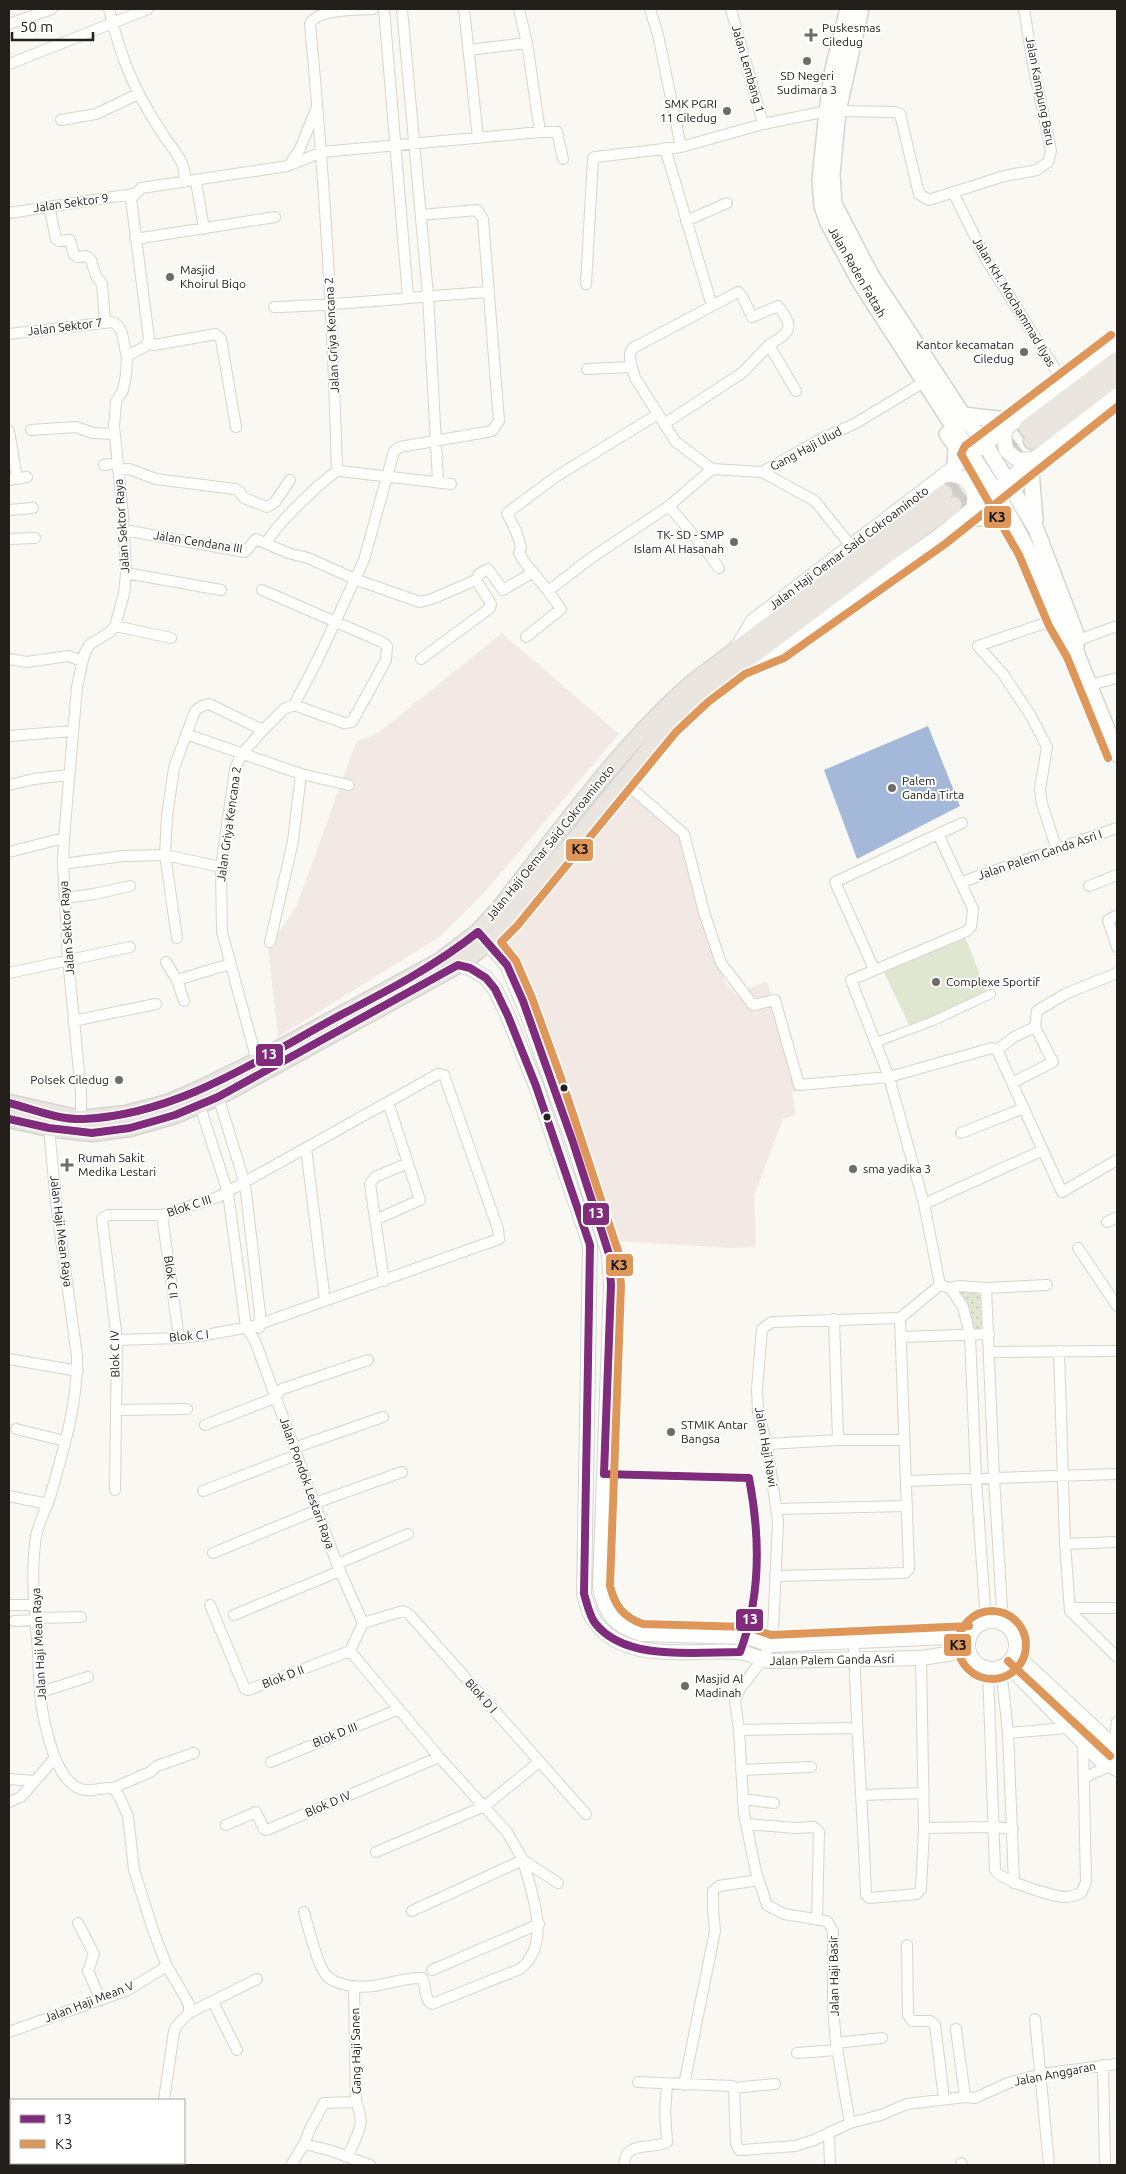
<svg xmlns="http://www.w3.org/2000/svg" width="1126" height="2174" viewBox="0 0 1126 2174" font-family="Ubuntu,sans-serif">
<defs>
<pattern id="park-dots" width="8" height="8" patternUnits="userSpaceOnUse" patternTransform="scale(1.25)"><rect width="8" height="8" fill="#e0e7d0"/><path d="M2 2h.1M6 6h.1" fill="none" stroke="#c0c6b2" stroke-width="1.8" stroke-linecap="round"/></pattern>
</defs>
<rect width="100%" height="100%" fill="#faf8f2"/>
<path fill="#f2e9e4" d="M502,633L619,734L484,893L438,938L278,1037L268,948L297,905L356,742L378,733Z
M630,794L693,848L696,896L725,982L736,994L767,981L799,1091L792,1092L796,1115L783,1119L754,1196L756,1247L732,1248L615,1241L598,1205L539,1026L506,954L505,944L508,936Z"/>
<path fill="#e0e7d0" d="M964,934L987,993L911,1029L884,972Z"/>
<path fill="url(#park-dots)" d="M970,1289L985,1298L988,1333L971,1334L954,1291Z"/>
<path fill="#a4b8da" d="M928,726L960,806L857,859L824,770Z"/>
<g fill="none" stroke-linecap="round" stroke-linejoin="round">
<path stroke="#cfcdc7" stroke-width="16" stroke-dasharray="16 8" stroke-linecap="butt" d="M944,493L1027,428
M953,505L1032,441"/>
<defs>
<path id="pedestrian" d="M880,1041L933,1021L991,994"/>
<path id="minor" d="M109,9C121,58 133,88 160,130C169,146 188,161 184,181
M373,9C357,10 316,9 310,24C324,172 333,319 337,467L340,471L451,484
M384,9L408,297
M402,9L428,295L438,481
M464,9L478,138
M519,9L527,43L540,132
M650,9L658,35L681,147L763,124
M731,9L763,124L827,111
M9,24L52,9
M469,50L527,43
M9,64L148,9
M838,111L895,112L900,114L919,194L929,200L1004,176L1037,170L1048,162L1051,151L1032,59L1024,9
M61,120L96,114L138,94
M665,148L712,306L633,348L630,353V359L635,378L676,442L712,469L762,472L821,439L856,423L924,382
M289,165L300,149L316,109
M196,181L204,229
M953,192L986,259L1064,383
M49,206L56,239L59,241L70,240L74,255L77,257L86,256L91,260L96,276L102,284L105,322
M9,213L133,194
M686,221L727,203
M135,239L275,217
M586,284L593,158L595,157L681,147
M712,306L738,292L742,296L752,317L778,306C795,329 791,331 769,345
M274,307C346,305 418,296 489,292
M9,334L112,322C125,327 123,345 127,356
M149,343L154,345L216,334L221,339L236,427
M587,369L632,367
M664,424L742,373L769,345L796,391
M31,430L76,427L93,433L115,434
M9,431L17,479
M104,465L117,463
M118,470L129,469L156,479L235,489L239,491L244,498L267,507L275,502L290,480
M762,472L815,501L851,546
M9,480L27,477
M669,506L705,549L719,568
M9,510L33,508
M124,530L245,552L256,539L288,553L308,558L357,580L420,602L432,599L476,580L491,604L490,608L421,659
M9,539L35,538
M266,543C275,528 300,503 314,490C321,482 331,477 338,469
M126,573L221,590
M476,580L479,574L488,569L503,590L532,573
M262,590L382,642L387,646L386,660L352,722L344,723L294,705
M548,591L523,560L519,553L521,547L516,531L507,513L557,476L658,414
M115,626L171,638
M526,637L561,609L548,591L591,558L669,506L712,469
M1076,641L1117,626
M9,659L27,662L68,656L82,661
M1090,685L1117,678
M186,734L301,774L349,785
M9,736L73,731
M622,780L684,834L704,912L721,963L753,1005L775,1000L799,1085L889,1077L992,1048L997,1050
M9,785L34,779L68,775
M938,834L973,909L971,927L965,932L851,980L889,1077L924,1204L940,1285L950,1288L960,1286L986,1288L994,1478L1002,1609L1000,1622
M1057,850L1042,804L1040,789L1047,747L1031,716L1003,674L978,646L1057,619
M9,852L64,838
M63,864L123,856L165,855L221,867
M962,882L1117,828
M1089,886L1117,875
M65,898L94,894L130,886
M1117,915L1108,920L1117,947
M177,938L165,855L167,816L174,768L195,711L202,706L209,704L263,730
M270,942L293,841L301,774
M166,962L177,980L184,1001
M874,969L835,882L962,823
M9,973L130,947
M177,980L230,964
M73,1021L156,1004
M997,1050L1062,1192L1117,1160
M997,1050L1014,1037L1035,1027L1037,1011L1065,994L1117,973
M257,1061L222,932L221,867L235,769L242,754L263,730L284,709L294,705L317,661L364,560L394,451L400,447L492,431L499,421L483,219L477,210L421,215
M1012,1083L1053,1062L1035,1027
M217,1093L245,1184L260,1314L259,1328
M198,1100L228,1193L246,1327L255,1341L337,1564L363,1623
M81,1119V1092L68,959L63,864L64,838L77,687L84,655L89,645L110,632L115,626L124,594L126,573L123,515L114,426L116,402L123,390L126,375L127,356L146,346L149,339L131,199L141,188L288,166L322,152L540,132H557L563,159
M49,1128L56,1202L77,1356C78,1403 63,1452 50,1497C46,1510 38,1523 36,1537C30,1574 35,1614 38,1651C39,1675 39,1700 45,1723C49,1742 58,1776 76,1787C88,1794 101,1787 113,1788L119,1796L128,1816L134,1870L154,1933L167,1966L189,2004V2013L177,2025L174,2031L164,2100
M961,1133L1024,1108
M306,1148L325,1301
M924,1204L1043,1150
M162,1215L179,1338
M375,1220L420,1200L388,1102
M1107,1222L1117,1217
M1078,1248L1117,1306
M384,1281L370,1184L375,1177L408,1163
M950,1288L963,1307L970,1335L976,1479L986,1622
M986,1288L1047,1285
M900,1318L940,1285
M834,1319L838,1440
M901,1337L989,1334
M1059,1351L1065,1544L1070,1611L1117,1657
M990,1352L1117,1351
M9,1359L78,1371
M116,1410L187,1409
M205,1425L272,1399L282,1389L368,1360
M16,1429L65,1441
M767,1444L838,1440H904
M294,1448L383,1417
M906,1481L1117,1474
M115,1490L117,1340L102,1219L108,1215H162L218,1197L438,1074L444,1075L498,1229L499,1239L254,1326L206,1335L179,1338L117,1340
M203,1491L296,1455
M9,1496L48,1504
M315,1503L402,1472
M776,1509L907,1506
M1065,1544L1117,1542
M213,1553L317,1510
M337,1564L408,1534
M775,1576L905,1573L909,1569L900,1318
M9,1605H35
M210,1605L245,1689L248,1690L350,1651
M1070,1608H1117
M234,1615L340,1571
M36,1618L81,1617
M14,1621L36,1620
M363,1623L403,1611L409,1614L586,1814
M854,1642C856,1727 863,1811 866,1895L869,1898L917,1894L921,1889L924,1828L921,1658
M350,1651L439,1757L507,1832L523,1860L558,1883
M350,1651L363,1623
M1001,1668L1008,1733L1014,1883
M988,1669L995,1870C1001,1881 1052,1896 1065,1897C1070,1897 1076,1895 1081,1893L1086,1882L1083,1743
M41,1692L88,1677
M739,1730L856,1728
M1008,1733L1068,1728
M271,1762L399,1709
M741,1770L811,1767
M1084,1778L1111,1765L1117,1722
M9,1779L35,1781
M113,1788L150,1772L157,1766L194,1753
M862,1795L924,1793
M743,1799L774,1803
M9,1802L21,1797L55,1758
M746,1824L796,1828L814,1827L819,1832L817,1920
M226,1825L256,1812L264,1829L267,1830L439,1757
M924,1828L995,1827L1013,1829
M376,1852L485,1806L539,1762
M304,1912C308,1926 318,1969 328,1977C338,1986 360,1988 373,1986C389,1984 405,1977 422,1978C427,1986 423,1999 432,2004L520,1969C553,1943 531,1892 523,1860L412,1911
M78,1923L94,1954L88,1971L101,2000
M907,1945L908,2015L912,2021H930L935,2025L944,2099
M432,1970L539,1924
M213,2002L237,2050
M189,2013L257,1979
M1035,2019L1049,2165
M956,2029L965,2097
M9,2032L128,1990L167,1966
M836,2043L882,2038
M797,2053L837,2050
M1103,2065L1105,2165
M638,2082L732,2086L734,2088L736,2144L739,2150H743L795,2146L814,2140L850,2123L881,2115L907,2104L965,2097L975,2098L1008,2083L1041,2074L1117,2064
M684,2085L715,1931L713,1909V1891L719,1886L759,1880
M734,2088L775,2084
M850,2123L836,2043L833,2007V1931L827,1921L784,1914L767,1905L756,1872L744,1814L739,1730L735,1701L740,1689L762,1660L770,1645L773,1633L778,1522L767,1444L758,1413L757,1389L762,1329L772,1322L900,1318
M829,2134L830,2165
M304,2144L329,2150L370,2165
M348,2157C356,2133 367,2128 356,2102
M20,2163L21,2165
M961,2163L962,2165
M149,2165V2163
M291,2165L304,2144L310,2129L324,2103L356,2102L354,1986
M624,2165C625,2140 651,2150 667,2142L665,2112L667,2085"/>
<path id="tertiary" d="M1008,426L1004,435L1006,450L1018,460L1034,459
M945,475C966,473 980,491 972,510
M737,648L753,621L1117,343
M753,660L778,650L939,536L1034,459L1117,395
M480,934L507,965L527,1013L573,1142L609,1254L611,1285L600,1587C605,1614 615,1626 641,1634L747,1637L770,1645L969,1636
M458,965L470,968L486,978L495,989L508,1016L536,1086L590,1245L584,1594C587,1604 589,1615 596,1623C627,1664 692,1649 737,1652C749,1652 759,1660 770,1661L921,1658L968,1651
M968 1645a24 24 0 1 1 48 0a24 24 0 1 1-48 0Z
M1015,1654L1117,1749
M1007,1664L1101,1761L1117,1769"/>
<path id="secondary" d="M848,9L833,69L827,111L820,180L822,206L828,223L860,282L995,491C1009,515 1023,540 1035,565C1048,594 1056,627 1076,652L1117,754
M861,9L838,111L832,174L834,204L871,275L963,415L985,444L1036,529L1076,634V652
M963,415L1015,421
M947,434L956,447L955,467
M1034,459L1031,471L1035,520
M962,519C981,517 997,516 1015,526"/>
<path id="primary" d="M1027,428L1117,360
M1032,441L1117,377
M9,1103L81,1119L126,1114L168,1103L200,1089L257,1061L440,961L478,932L499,909C560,832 617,750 691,684L944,493
M9,1119L49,1128L92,1133L130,1128L175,1115L218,1097L458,965L479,950L509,920L669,725L702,694L740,665L953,505"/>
</defs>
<use href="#pedestrian" stroke="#d7d4cf" stroke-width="10"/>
<use href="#minor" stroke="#d7d4cf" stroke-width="12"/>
<use href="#tertiary" stroke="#d7d4cf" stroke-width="16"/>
<use href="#secondary" stroke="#d7d4cf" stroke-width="18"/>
<use href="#primary" stroke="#d6d4d1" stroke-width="19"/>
<use href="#pedestrian" stroke="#fefefd" stroke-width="8"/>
<use href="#minor" stroke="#fefefd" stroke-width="10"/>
<use href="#tertiary" stroke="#fefefd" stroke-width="14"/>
<use href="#secondary" stroke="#fefefd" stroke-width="15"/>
<use href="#primary" stroke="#eae5df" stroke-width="16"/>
<defs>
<path id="bus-1" d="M9,1103C33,1109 58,1120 83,1119C176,1115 256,1061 335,1018C385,992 434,967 478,932L507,965L523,1001L573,1142L609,1254L611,1285L604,1474L749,1478C760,1535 761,1597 740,1652C696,1652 625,1662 595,1623C589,1615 587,1603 584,1594L590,1245L536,1086L508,1016L495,989L486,978L470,968L458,965L218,1097L175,1115L130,1128L92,1133L49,1128L9,1119"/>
<path id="bus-2" d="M1108,758L1067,657L1049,626L1019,555L961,454L965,446L1111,335
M958 1645a34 34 0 1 1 68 0a34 34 0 1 1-68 0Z
M969,1626L771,1635L748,1627L643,1624C623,1617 615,1606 610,1586L621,1285L618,1251L561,1078L532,998L516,961L501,942L517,926L676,732L708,702L745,674L784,658L945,544L1117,407
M1008,1661L1110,1756"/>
</defs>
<use href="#bus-1" stroke="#fff" stroke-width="11"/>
<use href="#bus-2" stroke="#fff" stroke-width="11"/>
<use href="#bus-1" stroke="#802b7c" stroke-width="8"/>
<use href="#bus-2" stroke="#df9759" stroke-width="8"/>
</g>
<g fill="#6e6c67" stroke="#fff" stroke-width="2">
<path d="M808.5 27.5h5v5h5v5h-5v5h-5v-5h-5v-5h5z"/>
<circle cx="807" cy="61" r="5"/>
<circle cx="727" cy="111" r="5"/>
<circle cx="170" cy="277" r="5"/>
<circle cx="1024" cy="352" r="5"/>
<circle cx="734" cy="542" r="5"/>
<circle cx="892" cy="788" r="5"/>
<circle cx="936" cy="982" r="5"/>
<circle cx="119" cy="1080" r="5"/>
<path d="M64.5 1157.5h5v5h5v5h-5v5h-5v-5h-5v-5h5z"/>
<circle cx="853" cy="1169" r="5"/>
<circle cx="671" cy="1432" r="5"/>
<circle cx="685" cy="1686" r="5"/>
</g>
<g fill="#23201c" stroke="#fff" stroke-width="2">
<circle cx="564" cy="1088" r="4.5"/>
<circle cx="547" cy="1117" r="4.5"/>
</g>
<g text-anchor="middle" stroke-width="4" stroke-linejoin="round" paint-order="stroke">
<g font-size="12" fill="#23201c" stroke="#fff" text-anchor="start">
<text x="822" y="32">Puskesmas<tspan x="822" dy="14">Ciledug</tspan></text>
<text x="807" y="80" text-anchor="middle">SD Negeri<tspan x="807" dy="14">Sudimara 3</tspan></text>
<text x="717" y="108" text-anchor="end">SMK PGRI<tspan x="717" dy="14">11 Ciledug</tspan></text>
<text x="180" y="274">Masjid<tspan x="180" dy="14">Khoirul Biqo</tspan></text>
<text x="1014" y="349" text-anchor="end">Kantor kecamatan<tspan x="1014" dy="14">Ciledug</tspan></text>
<text x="724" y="539" text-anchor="end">TK- SD - SMP<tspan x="724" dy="14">Islam Al Hasanah</tspan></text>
<text x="902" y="785">Palem<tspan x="902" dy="14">Ganda Tirta</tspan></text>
<text x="946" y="986">Complexe Sportif</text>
<text x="109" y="1084" text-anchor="end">Polsek Ciledug</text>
<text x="78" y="1162">Rumah Sakit<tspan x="78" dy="14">Medika Lestari</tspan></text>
<text x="863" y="1173">sma yadika 3</text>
<text x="681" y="1429">STMIK Antar<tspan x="681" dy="14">Bangsa</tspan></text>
<text x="695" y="1683">Masjid Al<tspan x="695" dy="14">Madinah</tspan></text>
</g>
<g font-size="12" fill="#23201c" stroke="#fff">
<text transform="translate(748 69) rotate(74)" y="4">Jalan Lembang 1</text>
<text transform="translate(1040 91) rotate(79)" y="4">Jalan Kampung Baru</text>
<text transform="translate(71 203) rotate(-8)" y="4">Jalan Sektor 9</text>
<text transform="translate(857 272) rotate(60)" y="4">Jalan Raden Fattah</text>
<text transform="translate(1014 302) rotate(59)" y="4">Jalan KH. Mochammad Ilyas</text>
<text transform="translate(65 327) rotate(-7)" y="4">Jalan Sektor 7</text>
<text transform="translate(332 335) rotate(-93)" y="4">Jalan Griya Kencana 2</text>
<text transform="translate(806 449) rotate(-28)" y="4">Gang Haji Ulud</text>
<text transform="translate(122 526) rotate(-94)" y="4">Jalan Sektor Raya</text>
<text transform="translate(198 542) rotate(9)" y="4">Jalan Cendana III</text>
<text transform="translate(849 548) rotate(-37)" y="4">Jalan Haji Oemar Said Cokroaminoto</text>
<text transform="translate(229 824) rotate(-82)" y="4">Jalan Griya Kencana 2</text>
<text transform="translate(550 843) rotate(-51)" y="4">Jalan Haji Oemar Said Cokroaminoto</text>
<text transform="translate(1040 855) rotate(-19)" y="4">Jalan Palem Ganda Asri I</text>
<text transform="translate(67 928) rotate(-94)" y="4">Jalan Sektor Raya</text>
<text transform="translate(189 1206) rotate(-18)" y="4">Blok C III</text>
<text transform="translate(61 1231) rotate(83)" y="4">Jalan Haji Mean Raya</text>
<text transform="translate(171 1277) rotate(82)" y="4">Blok C II</text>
<text transform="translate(189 1336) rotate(-5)" y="4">Blok C I</text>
<text transform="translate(115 1354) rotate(-91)" y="4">Blok C IV</text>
<text transform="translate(766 1447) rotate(80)" y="4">Jalan Haji Nawi</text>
<text transform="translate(307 1483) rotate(70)" y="4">Jalan Pondok Lestari Raya</text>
<text transform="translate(39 1644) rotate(-93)" y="4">Jalan Haji Mean Raya</text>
<text transform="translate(832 1660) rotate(-1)" y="4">Jalan Palem Ganda Asri</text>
<text transform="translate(283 1677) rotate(-21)" y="4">Blok D II</text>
<text transform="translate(481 1696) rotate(49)" y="4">Blok D I</text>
<text transform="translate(335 1735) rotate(-22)" y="4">Blok D III</text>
<text transform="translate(328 1804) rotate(-23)" y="4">Blok D IV</text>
<text transform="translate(834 1976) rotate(-91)" y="4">Jalan Haji Basir</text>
<text transform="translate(89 2002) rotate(-21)" y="4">Jalan Haji Mean V</text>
<text transform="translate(356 2051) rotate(-91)" y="4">Gang Haji Sanen</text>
<text transform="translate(1055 2074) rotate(-11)" y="4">Jalan Anggaran</text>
</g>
</g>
<g stroke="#fff" stroke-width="2">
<rect x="983" y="505" width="29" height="24" rx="5" fill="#df9759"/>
<rect x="565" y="838" width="29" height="24" rx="5" fill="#df9759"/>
<rect x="255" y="1043" width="29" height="24" rx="5" fill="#802b7c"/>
<rect x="582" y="1202" width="28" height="24" rx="5" fill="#802b7c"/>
<rect x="605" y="1253" width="29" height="24" rx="5" fill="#df9759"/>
<rect x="735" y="1608" width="29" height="24" rx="5" fill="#802b7c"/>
<rect x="943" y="1633" width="29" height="24" rx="5" fill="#df9759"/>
</g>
<g font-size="14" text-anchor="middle" font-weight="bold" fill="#fff">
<text x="269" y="1059">13</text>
<text x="596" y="1218">13</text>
<text x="750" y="1624">13</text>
</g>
<g font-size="14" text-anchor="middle" font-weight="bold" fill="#111">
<text x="997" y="522">K3</text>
<text x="580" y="854">K3</text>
<text x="619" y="1270">K3</text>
<text x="958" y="1650">K3</text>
</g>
<rect width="1126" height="2174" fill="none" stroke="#23201c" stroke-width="20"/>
<rect x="10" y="2099" width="175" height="65" fill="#ffffff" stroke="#a7a6a4"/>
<rect x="20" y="2115" width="25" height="8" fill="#802b7c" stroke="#a7a6a4"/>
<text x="55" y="2124" font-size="15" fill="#23201c">13</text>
<rect x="20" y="2140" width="25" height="8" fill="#df9759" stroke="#a7a6a4"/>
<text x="55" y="2149" font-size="15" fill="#23201c">K3</text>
<path d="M12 32v8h81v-8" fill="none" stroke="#23201c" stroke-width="2.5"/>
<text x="20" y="32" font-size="15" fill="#23201c" stroke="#ffffff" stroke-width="4" paint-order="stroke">50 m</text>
</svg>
